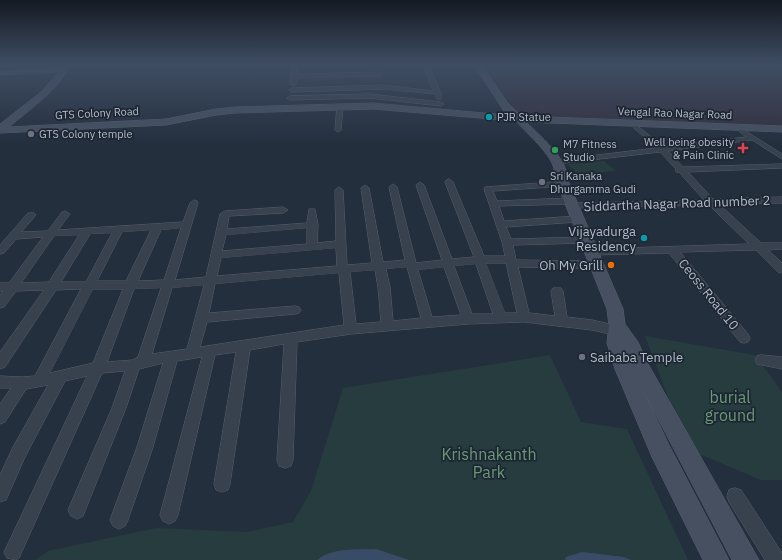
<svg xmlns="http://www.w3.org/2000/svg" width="782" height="560" viewBox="0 0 782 560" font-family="'IBM Plex Sans',sans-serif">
<rect width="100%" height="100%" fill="#242f3e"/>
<path fill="#32303f" d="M482,64H782V126L529,117L517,113Z"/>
<path fill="#263c3f" d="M604,161L616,171L578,175L567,164Z
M645,336L755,355L782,392V480H761L697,453L671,405Z
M550,355L581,422L627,429L688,560H35L48,551L156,528L247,532L293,522L311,491L343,388Z"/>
<path fill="#394c67" d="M376,549L409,560H317C333,547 357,550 376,549Z
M582,552L624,557L631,560H565L566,557Z"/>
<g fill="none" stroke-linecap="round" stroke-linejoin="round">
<defs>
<path id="street" d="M150,64H155L152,69L149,67Z
M292,64H298L297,74L380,72L383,74L380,76L296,78V84L293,86L290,84Z
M423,64H428L441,93V99H437L435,94L383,89L292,92L289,90L292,88L383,85L433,91Z
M370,94L441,102L444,104L441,106L370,98L290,100L287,98L290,96Z
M340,104L343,106L341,130L338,132L335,130L337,106Z
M635,124L664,147L746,137L738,130L741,128L782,154V159L752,140L668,151L683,167L782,164V168L688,172L713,199L782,197V203L719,204L761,243H782V249L768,250L782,263V273L778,272L756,250L680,252L748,334L750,338L748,342L744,343L740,342L669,253L591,255L586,252L591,249L749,244L709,205L569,208L567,206L572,203L704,200L679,172H676V169L660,152L556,164L552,162L556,160L656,148L633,127L632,126Z
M449,179L453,182L484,256H505L502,242L484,189L485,187L567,181L568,183L567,185L564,186L493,191L497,201L570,198L574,201L570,204L499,206L504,221L577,216L582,219L577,222L506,227L511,239L586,237L591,240L586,243L513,245L516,260L597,261L601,262L602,265L601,268L597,269L518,267L529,313L555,316L551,291L553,288H561L563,291L567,317L592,320L623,327L627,329L629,332L627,335L623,337L592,330L524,322L468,324L351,334L297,342L293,460L291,466L285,468L279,466L277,460L284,344L250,350L230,484L228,490L222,492L216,490L214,484L236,352L215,355L178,515L175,521L169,524L163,521L160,515L202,357L177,361L153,447L128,520L125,526L119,529L113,526L110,520L137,447L163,363L139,369L126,408L83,516L77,519L71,516L68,510L112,408L125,371L102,373L19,558L16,560L7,558L4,552L7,546L87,376L65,381L25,457L6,500L0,502V475L13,447L48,385L26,389L5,422L0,424V404L11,388H0V376L22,377L35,376L81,289L56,290L5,367L0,369V352L44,290L16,291L4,307L0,308V295L3,291H0V283H9L43,237L16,239L4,253L0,254V245L28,213H34L36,215L21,232L48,231L62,212L65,211L70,214L58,230L183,222L190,203L194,200L197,201L198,203L175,280L206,277L220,214L225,211L283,207L288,210L283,213L229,216L227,229L307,223L309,209H315L318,225L317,243L336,241L335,190L339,187L343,190L347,265L372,263L361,188L365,185L369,188L383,262L405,260L389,187L393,184L397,187L416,263L442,260L416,185L420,182L424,185L452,259L474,257L445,182ZM181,228L164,280L138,281L161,230ZM307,228V244L222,251L226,235ZM151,230L126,281H97L122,232ZM112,233L86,282H61L90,234ZM79,235L49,282L21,283L54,236ZM336,248L337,266L217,276L221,258ZM486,263H506L517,313H505ZM476,264L493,314H472L454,266ZM407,267L421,318L393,321L390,287L386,269ZM444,267L461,315L432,317L418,270ZM375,270L378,287L381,322L356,324L350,272ZM339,273L344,325L200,347L207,322L295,314L299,313L301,310L299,307L295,306L209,313L215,284ZM204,285L187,349L152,354L172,288ZM161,288L138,357L133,360L107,362L134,289ZM93,289H123L93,363L50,373Z
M762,355L782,357V369L757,364L755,360L757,356Z
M735,488L741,490L782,553V560H765L729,502L727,496L729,490Z"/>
<path id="secondary" d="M474,64H481L508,103L521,116L782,126V132L526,122C537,133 569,160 566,176L623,309L625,324L638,342L647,362L759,560H732L643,390L668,443L729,560H703L652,457L615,369L607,343L609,325L607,309L554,176C559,160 526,133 516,121L373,109L235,113L216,115L166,125L0,133V124L41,92L59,72L0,75V71L64,68L68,70C53,94 30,109 9,127L166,119L216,109L235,107L373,103L506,115Z"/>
</defs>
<use href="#street" stroke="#565f6c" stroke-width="1"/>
<use href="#secondary" stroke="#565f6c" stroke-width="1"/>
<use href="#street" fill="#38414e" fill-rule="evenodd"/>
<use href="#secondary" fill="#465061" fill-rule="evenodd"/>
</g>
<linearGradient id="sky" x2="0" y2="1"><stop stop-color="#141a22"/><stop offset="0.45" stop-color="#3f4d63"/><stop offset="1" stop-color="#3f4d63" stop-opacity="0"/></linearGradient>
<rect width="782" height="143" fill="url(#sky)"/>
<g fill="#0f9aa8" stroke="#1d2633" stroke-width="1.5">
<circle cx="489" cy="117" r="4"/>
<circle cx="644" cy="238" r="4"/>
</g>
<g fill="#6b7280" stroke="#1d2633" stroke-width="1.5">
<circle cx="31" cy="134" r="4"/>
<circle cx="542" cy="182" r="4"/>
<circle cx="582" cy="357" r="4"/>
</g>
<path fill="#e0444e" stroke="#1d2633" stroke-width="1.5" d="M741 142h4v4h4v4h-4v4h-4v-4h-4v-4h4z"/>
<circle fill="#2e9e5b" stroke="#1d2633" stroke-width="1.5" cx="555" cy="150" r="4"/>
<circle fill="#e8710a" stroke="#1d2633" stroke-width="1.5" cx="611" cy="265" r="4"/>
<g text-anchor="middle" stroke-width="3.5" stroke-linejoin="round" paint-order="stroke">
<g font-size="11" fill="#b4bcc9" stroke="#1d2633">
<text transform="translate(97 113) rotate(-3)" y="4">GTS Colony Road</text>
<text transform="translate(675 113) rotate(2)" y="4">Vengal Rao Nagar Road</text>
</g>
<g font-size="11" fill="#b4bcc9" stroke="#1d2633" text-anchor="start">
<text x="497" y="121">PJR Statue</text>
<text x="39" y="138">GTS Colony temple</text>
<text x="734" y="146" text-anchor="end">Well being obesity<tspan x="734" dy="13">&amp; Pain Clinic</tspan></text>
<text x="563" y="148">M7 Fitness<tspan x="563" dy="13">Studio</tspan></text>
<text x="550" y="180">Sri Kanaka<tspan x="550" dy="13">Dhurgamma Gudi</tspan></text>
</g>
<g font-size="13" fill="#b4bcc9" stroke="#1d2633">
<text transform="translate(677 203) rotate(-2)" y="5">Siddartha Nagar Road number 2</text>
<text transform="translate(709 294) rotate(51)" y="5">Ceoss Road 10</text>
</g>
<g font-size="13" fill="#b4bcc9" stroke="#1d2633" text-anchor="end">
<text x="636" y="236">Vijayadurga<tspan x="636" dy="15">Residency</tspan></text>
<text x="603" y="270">Oh My Grill</text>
<text x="590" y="362" text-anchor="start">Saibaba Temple</text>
</g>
<g font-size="16" fill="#6b9a76" stroke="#1d2633">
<text x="730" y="403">burial<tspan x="730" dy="18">ground</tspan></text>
<text x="489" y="460">Krishnakanth<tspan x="489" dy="18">Park</tspan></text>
</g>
</g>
</svg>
